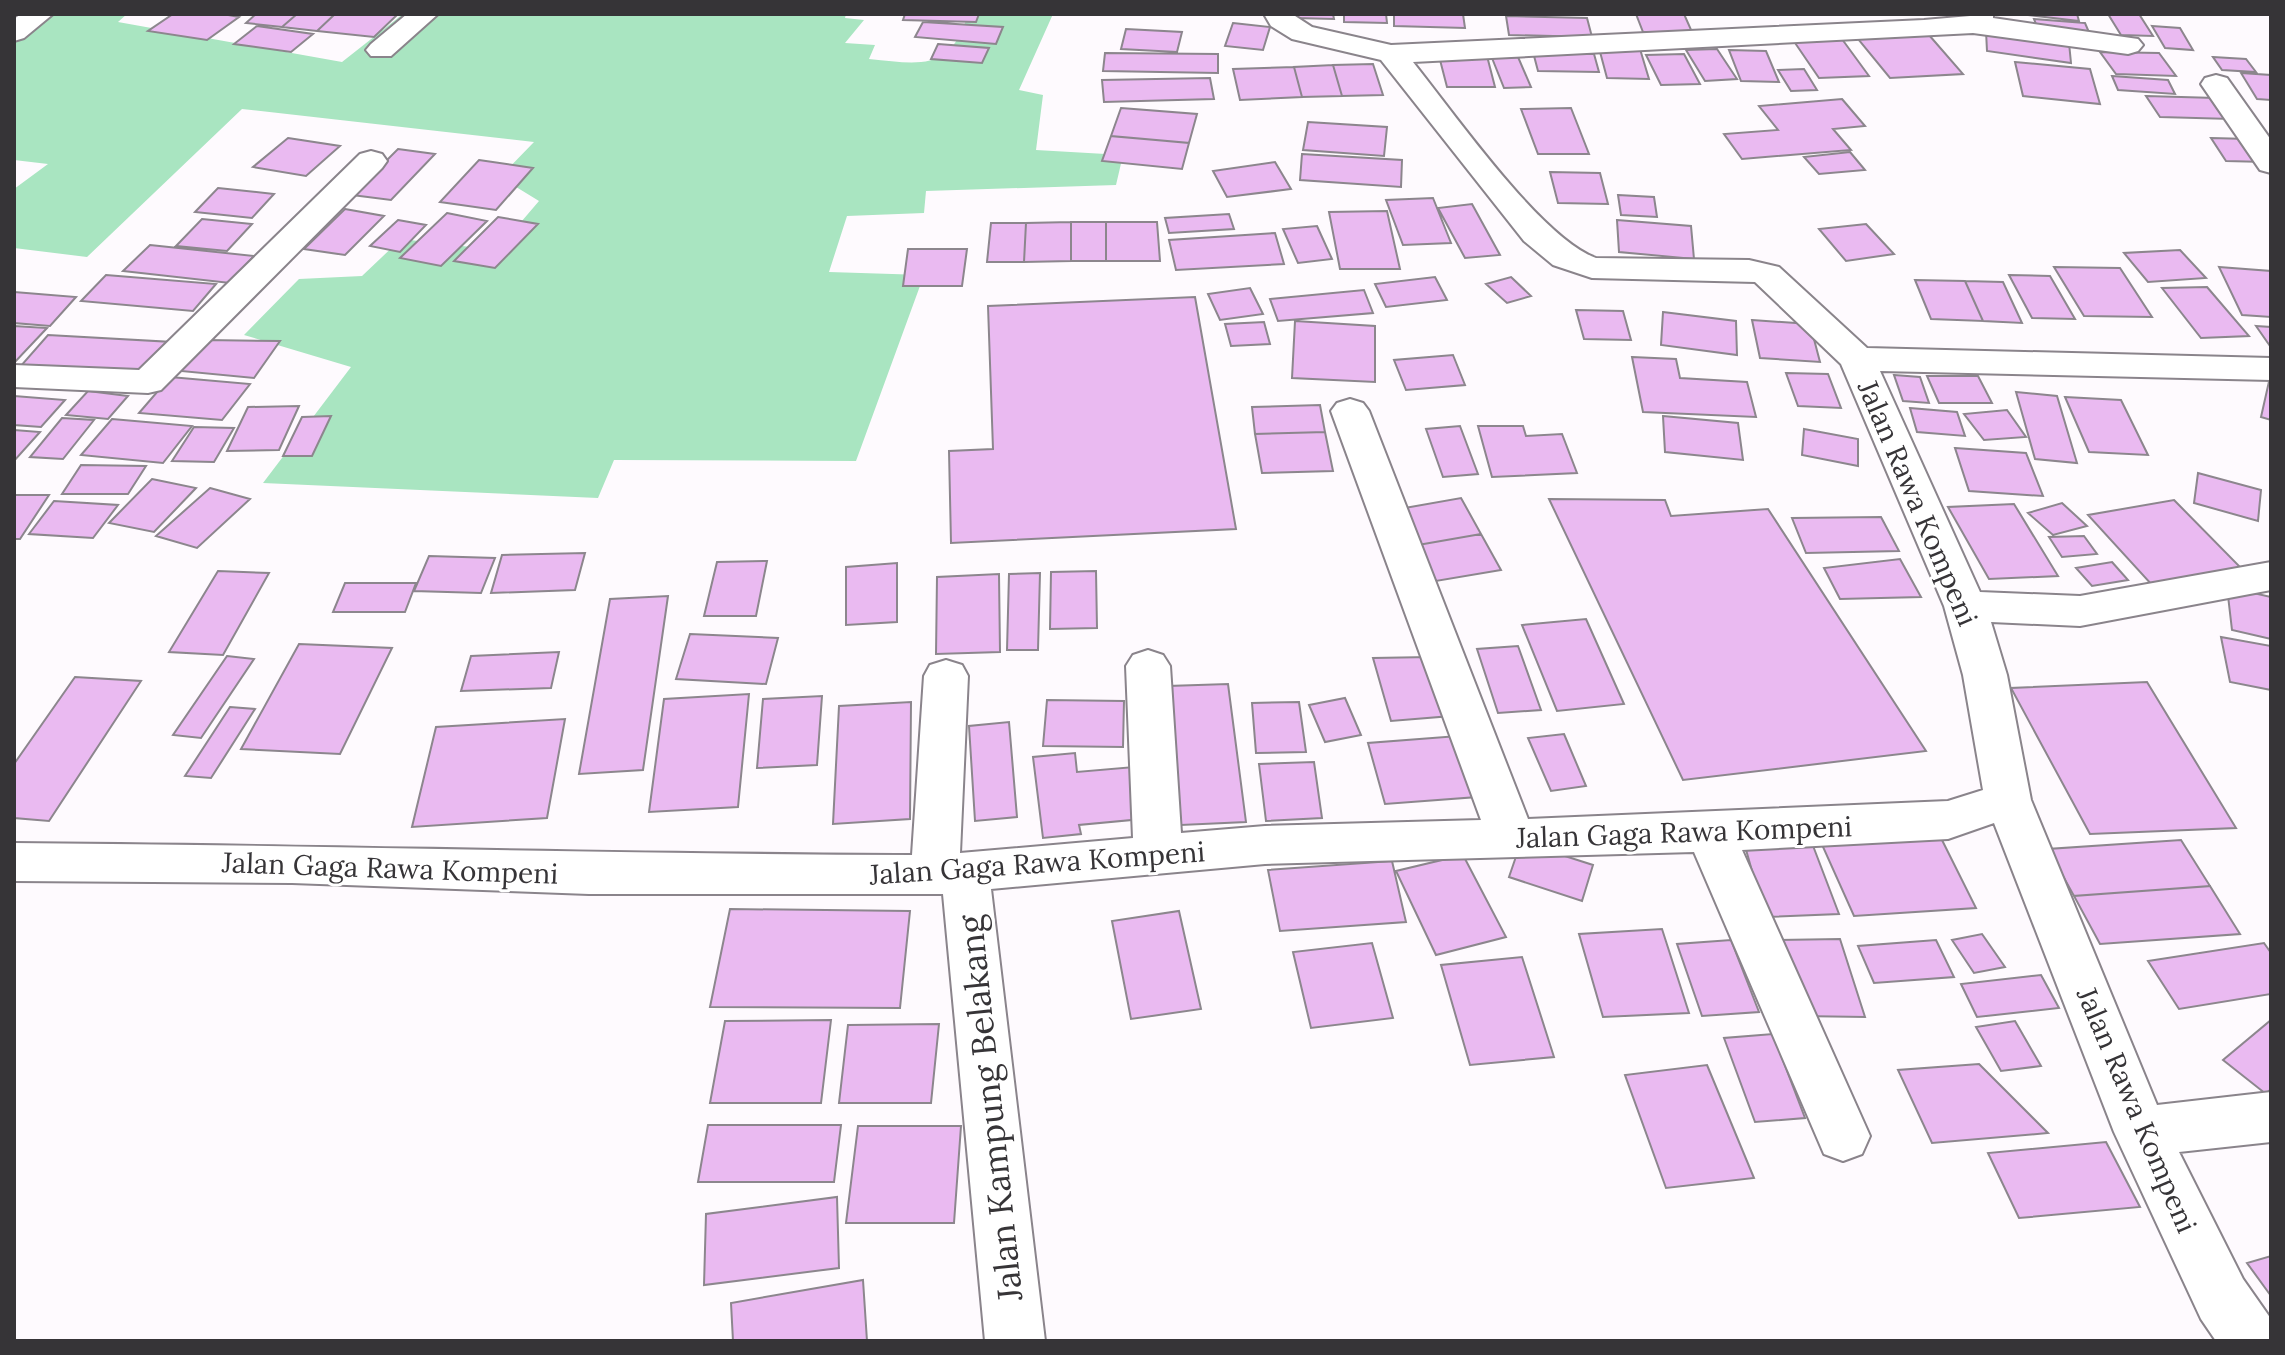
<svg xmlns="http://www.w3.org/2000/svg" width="2285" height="1355" viewBox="0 0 2285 1355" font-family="Lora,serif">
<rect width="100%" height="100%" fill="#fefafe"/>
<path fill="#a9e5c1" d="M14,14H127L118,22L342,62L403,14H846L845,18L864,20L845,43L875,45L869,59C920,64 951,72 968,14H1053L1019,90L1043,95L1036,150L1123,155L1116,185L926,191L924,213L847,216L829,272L924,275L856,461L614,460L598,498L263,483L351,367L244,335L299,279L362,276L401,239L497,250L539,201L500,177L534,142L242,109L87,257L14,248V189L48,164L14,160Z"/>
<path fill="#eabaf1" stroke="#8c868d" stroke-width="2" d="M173,14H223L239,17L207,40L148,31Z
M256,14H297L282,27L246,23Z
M297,14H335L317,31L282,27Z
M335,14H398L374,37L317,31Z
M905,14H979L976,22L903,20Z
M1295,14H1333L1334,19L1295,18Z
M1344,14H1386L1387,23L1344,22Z
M1394,14H1463L1465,28L1394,26Z
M1636,14H1684L1692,32H1643Z
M2020,14H2077L2079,21Z
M2108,14H2139L2153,36L2121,35Z
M1506,16L1587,18L1592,37L1509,35Z
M2034,19L2085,23L2091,37L2040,34Z
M923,22L1003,27L996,44L915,37Z
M1233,23L1270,27L1263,50L1225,46Z
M257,26L313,34L291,52L234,44Z
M2152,26L2180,28L2193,50L2165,48Z
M1126,29L1182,32L1177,52L1121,49Z
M1986,31L2069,43L2071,63L1987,51Z
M1839,35L1869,76L1819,78L1791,37Z
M1929,35L1963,74L1890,78L1858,39Z
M938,44L989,48L982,63L931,59Z
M1599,48L1640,49L1649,79L1607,78Z
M1717,49L1737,79L1705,81L1686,50Z
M1729,50L1766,51L1779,82L1741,81Z
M1533,52L1594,54L1599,72L1538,71Z
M2100,52L2159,53L2176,76L2116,74Z
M1105,53L1218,54V73L1103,71Z
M1684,54L1700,84L1661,85L1646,55Z
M1439,56H1487L1495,87H1447Z
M1518,57L1531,87L1504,88L1492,58Z
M2213,57L2246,59L2256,72L2222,70Z
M2015,62L2090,69L2100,104L2023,96Z
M1373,64L1383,95L1342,96L1333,65Z
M1333,65L1342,96L1302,97L1294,67Z
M1294,67L1302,97L1240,100L1233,69Z
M1804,69L1817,90L1791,91L1778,70Z
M2241,73L2271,75V100L2257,99Z
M2112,76L2168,80L2175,94L2118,90Z
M1210,78L1214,99L1104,102L1102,80Z
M2146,96L2216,98L2231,119L2160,117Z
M1842,99L1865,126L1833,129L1851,150L1742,159L1724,134L1778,130L1759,106Z
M1121,108L1197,114L1189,143L1111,136Z
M1571,108L1589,154H1538L1521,109Z
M1308,122L1387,127L1384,156L1303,150Z
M1111,136L1189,143L1182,169L1102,161Z
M288,138L340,146L306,176L253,167Z
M2211,138L2249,139L2265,162L2226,161Z
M398,149L435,154L391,200L352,195Z
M1850,152L1865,170L1819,174L1804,157Z
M1302,154L1402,160L1401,187L1300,180Z
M479,160L533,168L496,210L440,202Z
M1275,162L1291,189L1227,197L1213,171Z
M1550,172L1600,173L1608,204L1558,203Z
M218,188L274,194L252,218L195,212Z
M1618,195L1654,197L1657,217L1621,215Z
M1433,198L1451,243L1403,245L1386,200Z
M1472,204L1500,255L1465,258L1438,208Z
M345,209L384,216L345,255L304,249Z
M1387,211L1400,269H1340L1329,212Z
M447,213L487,221L441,266L400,258Z
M1229,214L1234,229L1169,233L1165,218Z
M498,217L538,224L495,268L454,261Z
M202,219L252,224L227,251L176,246Z
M398,220L426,225L400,252L370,246Z
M1617,220L1691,226L1694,259L1619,252Z
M1071,222H1106V261H1071Z
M1071,222V261L1024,262L1026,223Z
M1106,222H1157L1160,261H1106Z
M991,223H1026L1024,262H987Z
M1866,224L1894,254L1846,261L1819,229Z
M1317,226L1332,259L1298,263L1283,229Z
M1275,233L1284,264L1176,270L1169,240Z
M150,245L254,256L230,283L123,271Z
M908,249H967L962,286H903Z
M2180,250L2206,278L2148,282L2124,253Z
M2054,267L2120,268L2152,317L2084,316Z
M2219,267L2271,271V317L2242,315Z
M106,275L216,284L193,311L81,301Z
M2009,275L2050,276L2075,319L2032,318Z
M1435,277L1447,300L1386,307L1375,284Z
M1511,277L1531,296L1507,303L1486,284Z
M1915,280L1965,281L1983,321L1931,319Z
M1965,281L2003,282L2022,323L1983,321Z
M2207,287L2249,336L2201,338L2162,288Z
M1250,288L1263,314L1220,320L1208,294Z
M1364,290L1373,313L1278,321L1270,299Z
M14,292L76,297L50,326L14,323Z
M1195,297L1236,529L951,543L949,451L993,449L988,306Z
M1576,310L1623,311L1631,340L1584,339Z
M1663,312L1736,321L1737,355L1661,345Z
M1752,320L1810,324L1820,362L1760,358Z
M1295,321L1375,326V382L1292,378Z
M1264,322L1270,344L1231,346L1225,324Z
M14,326L47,328L14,363Z
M2256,326L2271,327V346H2270Z
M48,335L172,342L146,375L19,368Z
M206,340L280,341L254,378L181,371Z
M1453,355L1465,385L1406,390L1394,360Z
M1632,357L1676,359L1680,378L1747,382L1756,417L1643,412Z
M1786,373L1828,374L1841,408L1798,406Z
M1894,375L1920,377L1929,403L1903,401Z
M1927,376H1978L1992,403H1939Z
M170,377L250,384L222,420L139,413Z
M2270,377H2271V420L2261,417Z
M88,391L128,396L108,419L66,415Z
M2016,392L2057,396L2077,463L2035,459Z
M14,396L65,400L41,427L14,425Z
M2065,397L2121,400L2148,455L2089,452Z
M1320,405L1325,432L1255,434L1252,407Z
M299,406L279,450L227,451L248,407Z
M1910,408L1957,412L1965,436L1917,432Z
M2007,410L2026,437L1984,440L1964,414Z
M331,416L312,456H283L302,417Z
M1663,416L1738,423L1743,460L1665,452Z
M62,418L94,420L63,459L30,457Z
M112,419L192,426L163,463L81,455Z
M1460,426L1478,474L1443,477L1426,429Z
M1478,426H1523L1526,436L1562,434L1577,473L1492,477Z
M194,427L234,428L214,462L172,461Z
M1804,429L1858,439V466L1802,455Z
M14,430L40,432L14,461Z
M1325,432L1333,471L1262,473L1255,434Z
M1955,448L2026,453L2043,496L1969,491Z
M81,465L146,466L128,494H62Z
M2198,473L2261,490L2258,521L2194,503Z
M152,479L196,488L154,532L109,523Z
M210,488L250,499L197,548L156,536Z
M14,495H49L20,539H14Z
M1461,498L1481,534L1418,545L1399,509Z
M1549,499L1665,500L1671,516L1768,509L1926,751L1683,780Z
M2174,500L2242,569L2152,585L2088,515Z
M54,501L118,505L93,538L29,534Z
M2062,503L2087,526L2053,535L2028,513Z
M2014,504L2058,576L1989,579L1948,507Z
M1881,517L1899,551L1806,553L1792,518Z
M1481,534L1501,570L1436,581L1418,545Z
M2084,536L2097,554L2062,557L2049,537Z
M585,553L575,590L491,593L502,555Z
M429,556L495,558L481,593L414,591Z
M1900,559L1921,597L1840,599L1824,568Z
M767,561L756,616H704L717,562Z
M2112,562L2128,580L2092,586L2076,568Z
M897,563V622L846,625V567Z
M218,571L269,573L223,655L169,652Z
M1096,571L1097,628L1050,629L1051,572Z
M1040,573L1038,650H1007L1009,574Z
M999,574L1000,652L936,654L937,577Z
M345,583H416L405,612H333Z
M2227,587L2271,597V639L2232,630Z
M668,596L643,770L579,774L610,599Z
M1586,619L1624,704L1557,711L1522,625Z
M690,634L778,638L766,684L676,679Z
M2221,637L2271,646V690L2230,682Z
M299,644L392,648L340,754L241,749Z
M1518,646L1541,710L1498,713L1477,649Z
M559,652L551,688L461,691L471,656Z
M227,656L254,659L201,738L173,735Z
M1430,657L1451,716L1391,721L1373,658Z
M75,677L141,681L49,821L14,818V764Z
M2147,682L2236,828L2090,834L2011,688Z
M1228,684L1246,822L1181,825L1168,686Z
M749,694L738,807L649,812L664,699Z
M822,696L817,765L757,768L763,699Z
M1345,698L1361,735L1325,742L1309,705Z
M1047,700L1124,701L1123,747L1043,746Z
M911,702L910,819L833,824L839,706Z
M1299,702L1306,752L1256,753L1252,703Z
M230,707L255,709L211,778L185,776Z
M565,719L547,818L412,827L436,727Z
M1009,722L1017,817L975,821L969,726Z
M1564,734L1586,786L1551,791L1528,738Z
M1458,736L1477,797L1385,804L1368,743Z
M1075,753L1077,772L1134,767L1142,819L1079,825L1081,834L1043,838L1033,757Z
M1314,762L1322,818L1266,821L1259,764Z
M1807,830L1839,914L1765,917L1743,839Z
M1937,830L1976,908L1854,916L1819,838Z
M2181,840L2210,886L2074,896L2048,849Z
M1521,842L1593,865L1582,901L1509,877Z
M1463,855L1506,937L1436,955L1396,871Z
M1392,861L1406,922L1280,931L1268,870Z
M2210,886L2240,934L2100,944L2074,896Z
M730,909L910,911L900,1008L710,1007Z
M1179,911L1201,1009L1131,1019L1112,921Z
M1662,929L1689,1013L1603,1017L1579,934Z
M1982,934L2005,967L1974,973L1952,940Z
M1840,939L1865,1017L1799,1016L1774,940Z
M1731,940L1759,1012L1702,1016L1677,944Z
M1936,940L1954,977L1874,983L1858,946Z
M1372,943L1393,1018L1311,1028L1293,952Z
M2264,943L2271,953V994L2179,1009L2148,961Z
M1522,957L1554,1057L1470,1065L1441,965Z
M2041,975L2059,1008L1977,1017L1961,984Z
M831,1020L821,1103H710L725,1021Z
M2271,1020V1089L2266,1094L2223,1060Z
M2015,1021L2041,1066L2001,1071L1976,1027Z
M939,1024L931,1103H839L848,1025Z
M1773,1034L1805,1118L1755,1122L1724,1038Z
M1979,1064L2048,1133L1932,1143L1898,1070Z
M1707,1065L1754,1178L1666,1188L1625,1075Z
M708,1125H841L834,1182H698Z
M858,1126H961L954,1223H846Z
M2106,1142L2140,1207L2019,1218L1988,1153Z
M837,1197L839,1268L704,1285L706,1214Z
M2271,1256V1296L2247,1263Z
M863,1280L867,1341H733L731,1303Z"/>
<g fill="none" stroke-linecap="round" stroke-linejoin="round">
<defs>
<path id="minor" d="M21,14H53L24,38L14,41V19Z
M407,14H438L391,56H371L366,50L371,44Z
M1264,14H1292L1312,27L1391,45L1924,20L1993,14V18L2138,39L2143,45L2138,51L2128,54L1973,33L1413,62C1454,113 1540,237 1596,258L1749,260L1779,267L1867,348L2271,358V380L1880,371L1980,592L2080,596L2271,562V590L2080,626L1991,622L2007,675L2031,800L2157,1105L2271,1092V1142L2179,1152L2243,1279L2271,1319V1341H2216L2201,1319L2114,1132L1994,823L1948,839L1742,850L1870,1136L1862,1154L1843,1161L1824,1154L1694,852L1265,864L991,889L1045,1341H985L943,894H589L292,883L14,881V843C313,845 613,854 912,855L924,676L930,665L946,660L962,665L968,676L960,853L1133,838L1126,666L1133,655L1148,650L1163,655L1170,666L1181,833L1265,826L1481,820L1331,411L1337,403L1350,399L1363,403L1369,411L1528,819L1948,801L1983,790L1963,675L1944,606L1841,364L1755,282L1592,278L1553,265L1524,241L1381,60L1292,39L1271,26Z
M2216,75L2227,78L2271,140V173L2260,170L2201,84L2205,78Z
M371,151L382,154L387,161L382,168L161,390L148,393L14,387V365L139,370L360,154Z"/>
</defs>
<use href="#minor" stroke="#8a848b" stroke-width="4"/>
<use href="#minor" fill="#fff" fill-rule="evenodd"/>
</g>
<g text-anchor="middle" stroke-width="6" stroke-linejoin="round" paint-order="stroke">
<g font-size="28" fill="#363437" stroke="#fff">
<text transform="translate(1918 503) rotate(67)" y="10">Jalan Rawa Kompeni</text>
<text transform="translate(1684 832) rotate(-2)" y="10">Jalan Gaga Rawa Kompeni</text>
<text transform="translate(1037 863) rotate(-4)" y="10">Jalan Gaga Rawa Kompeni</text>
<text transform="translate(390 868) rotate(2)" y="10">Jalan Gaga Rawa Kompeni</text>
<text transform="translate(2137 1110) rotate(67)" y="10">Jalan Rawa Kompeni</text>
</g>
<g font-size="34" fill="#363437" stroke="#fff">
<text transform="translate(990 1108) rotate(-96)" y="12">Jalan Kampung Belakang</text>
</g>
</g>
<rect width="2285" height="1355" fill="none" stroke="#363437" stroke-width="32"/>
</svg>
